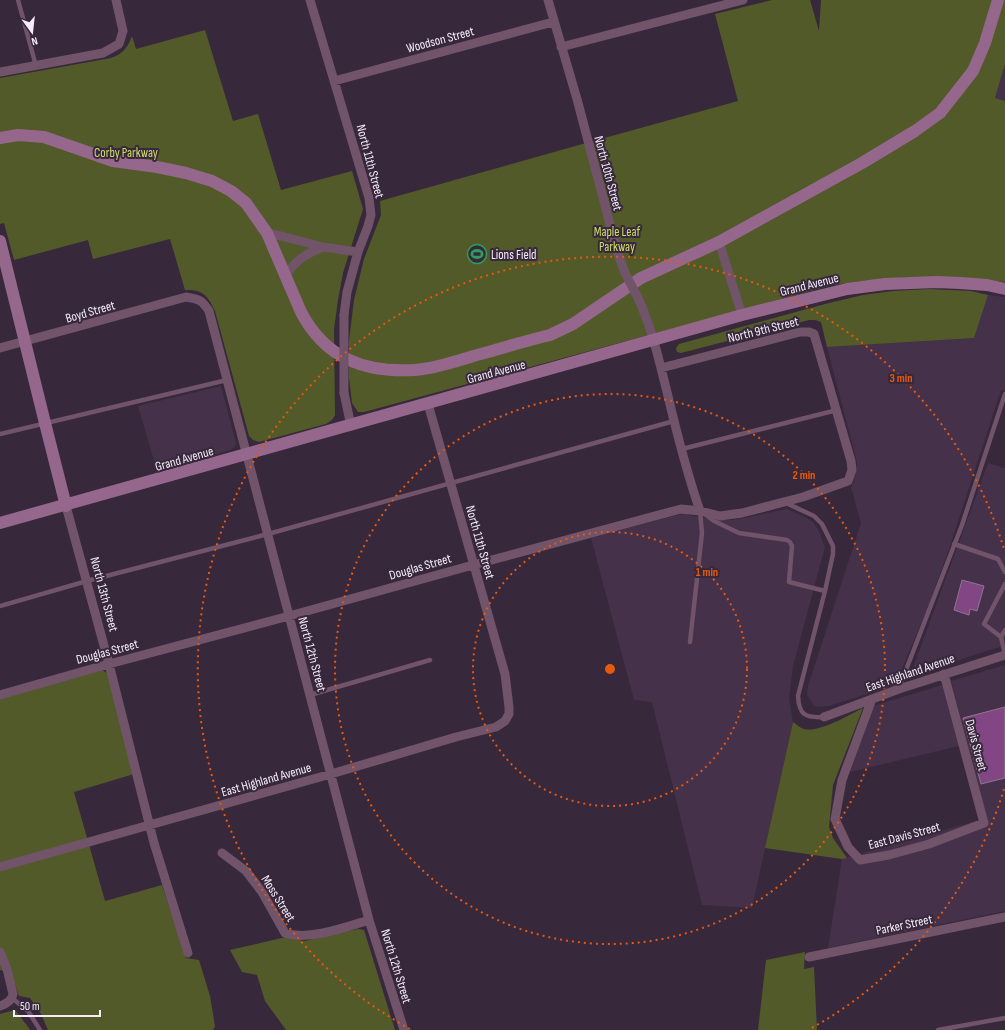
<svg xmlns="http://www.w3.org/2000/svg" width="1005" height="1030" viewBox="0 0 1005 1030" font-family="'Sofia Sans Condensed',sans-serif">
<rect width="100%" height="100%" fill="#37283c"/>
<path fill="#45314a" d="M1005,64V101L995,98Z
M988,295L1005,297V391L1001,390L950,546L927,610L895,685L829,706L816,707L812,703L807,695L808,686L861,523L851,487L856,474L857,462L827,347L974,338Z
M221,386L236,443L235,447L230,450L157,471L138,406Z
M988,463L1005,468V645L911,676L913,668Z
M787,509L805,517L813,522L819,531L825,547L793,666L789,699L793,722L752,908L702,905L652,702L634,700L591,538L685,513L693,516L720,520H733Z
M1005,665V911L828,948L842,859L987,818L951,681Z
M942,685L959,746L850,772L873,706Z"/>
<path fill="#535a29" d="M772,0H810L819,31L821,0H1005V64L995,98L1005,101V282C945,274 892,276 833,285L364,412H358L352,403L349,378V341L354,300L364,259L381,215L380,201L579,145L738,101L715,14Z
M205,30L233,121L258,114L281,190L352,171L363,209L343,273L338,300L334,329L335,415L332,420L326,424L259,442L253,440L249,436L215,311C208,296 203,289 185,290L170,239L93,259L88,240L14,260L4,223L0,224V78L111,58C123,54 128,47 132,36L136,49Z
M929,289L971,291L988,295L974,338L827,347L821,322L815,320H809L681,353L677,352L676,348L679,344L829,303L863,295L893,291Z
M102,670L107,673L134,774L74,792L105,901L162,885L186,958L199,960L210,996L215,1026L213,1030H48L41,1014L30,998L19,996L11,973L0,970V698Z
M863,708L833,785L829,827L833,838L847,858L842,859L765,848L793,722C796,724 800,728 804,729C819,733 849,715 863,708Z
M358,929L364,930L395,1030H286L265,1001L257,975L242,972L230,950L286,937L304,941Z
M805,952L804,969L814,967L817,1030H758L766,960Z
M15,1010L29,1028L30,1030H0V1014Z"/>
<path fill="#824684" stroke="#8d778d" d="M962,580L984,586L977,611L970,609L969,615L954,610Z
M1005,707V778L981,784L963,718Z"/>
<g fill="none" stroke-linecap="round" stroke-linejoin="round">
<path stroke="#71536a" stroke-width="4.5" d="M18,0L36,66
M0,434L227,380
M682,449L837,410
M786,503L814,516L822,524L833,546V554L825,591L798,696C799,715 805,718 824,717
M706,515L714,521L739,533L787,540L790,542L792,546L789,582L825,591
M954,544L998,559L1005,572
M0,606L87,581L268,534L674,421
M1001,637L1005,630
M690,642L702,533L700,511
M1005,655L1001,637L984,624L1005,584
M899,688L962,525L1005,394
M310,695L430,660
M12,998L28,1011L40,1030
M938,1030L1005,1018"/>
<path stroke="#71536a" stroke-width="9" d="M310,0L369,198L371,215L368,226L358,252L347,292L344,315
M548,0L577,99L617,251L625,273
M561,47L743,0
M0,72L103,53L119,44L123,31L116,0
M334,81L553,22
M267,233L285,237L323,247L358,252
M719,242L742,315
M286,274C298,259 304,255 323,247
M636,294C652,326 659,361 668,396C677,434 687,473 700,511
M0,348L186,297C199,299 202,300 209,311L369,920L404,1030
M344,393L351,426
M66,506L109,664L154,843L188,953
M0,695L109,664L289,616L473,565L681,509L700,511L720,516L742,513L803,497L848,481L852,470L851,461L814,334L809,332H800L661,368
M872,699L842,780L835,819L848,847L860,860L889,855L929,844L984,823L944,674
M824,717L899,689L1005,655
M222,853L246,871L262,892L285,933C309,941 346,927 369,920
M0,867L331,774L456,737L496,727L505,721L509,714V707L505,674L428,404
M0,952L7,969L13,994C12,1000 6,1004 0,1006
M809,957L1005,917"/>
<path stroke="#96678c" stroke-width="12" d="M0,138L18,135L44,137L113,161L157,167L186,173L212,181L231,191L246,203L267,233L301,312C325,358 364,373 415,370C440,368 464,358 488,352C509,346 529,340 550,335L573,324L641,278L719,242L862,163L915,131L940,113L973,71L985,43L998,0
M0,241L45,423L66,506
M0,523L742,315L847,289L885,284L937,282L960,283L987,285L1005,289"/>
<path stroke="#71536a" stroke-width="9" d="M625,273L636,294
M344,393V315"/>
</g>
<g fill="none" stroke="#e8590c" stroke-width="2" stroke-dasharray="2 4">
<circle cx="610" cy="669" r="137"/>
<circle cx="610" cy="669" r="275"/>
<path d="M1004 789A412 412 0 0 1 810 1029M410 1029A412 412 0 1 1 1004 549"/>
</g>
<defs>
<symbol id="stadium-ring" viewBox="-11 -11 22 22"><circle r="9.5" fill="#37283c" stroke="#2e9e5b" stroke-width="1.5"/><path d="M0-5a6.5 5 0 1 0 0 10a6.5 5 0 1 0 0-10ZM-3.5-1.8h7v3.6h-7Z" fill="#2e9e5b"/></symbol>
</defs>
<g fill-rule="evenodd">
<use href="#stadium-ring" x="466" y="243" width="22" height="22"/>
</g>
<g text-anchor="middle" stroke-width="4" stroke-linejoin="round" paint-order="stroke">
<g font-size="13" fill="#f6ecf9" stroke="#37283c">
<text transform="translate(440 39) rotate(-15)" y="5">Woodson Street</text>
<text transform="translate(371 161) rotate(75)" y="5">North 11th Street</text>
<text transform="translate(609 173) rotate(75)" y="5">North 10th Street</text>
<text transform="translate(809 284) rotate(-14)" y="5">Grand Avenue</text>
<text transform="translate(90 311) rotate(-16)" y="5">Boyd Street</text>
<text transform="translate(763 329) rotate(-14)" y="5">North 9th Street</text>
<text transform="translate(496 371) rotate(-15)" y="5">Grand Avenue</text>
<text transform="translate(184 458) rotate(-16)" y="5">Grand Avenue</text>
<text transform="translate(481 542) rotate(74)" y="5">North 11th Street</text>
<text transform="translate(420 566) rotate(-16)" y="5">Douglas Street</text>
<text transform="translate(105 594) rotate(75)" y="5">North 13th Street</text>
<text transform="translate(107 651) rotate(-15)" y="5">Douglas Street</text>
<text transform="translate(313 654) rotate(75)" y="5">North 12th Street</text>
<text transform="translate(910 672) rotate(-19)" y="5">East Highland Avenue</text>
<text transform="translate(977 745) rotate(75)" y="5">Davis Street</text>
<text transform="translate(266 779) rotate(-16)" y="5">East Highland Avenue</text>
<text transform="translate(904 835) rotate(-15)" y="5">East Davis Street</text>
<text transform="translate(279 898) rotate(58)" y="5">Moss Street</text>
<text transform="translate(904 924) rotate(-12)" y="5">Parker Street</text>
<text transform="translate(397 966) rotate(73)" y="5">North 12th Street</text>
</g>
<g font-size="13" fill="#cfdf65" stroke="#37283c">
<text x="126" y="157">Corby Parkway</text>
<text x="617" y="236">Maple Leaf<tspan x="617" dy="15">Parkway</tspan></text>
</g>
<g font-size="13" fill="#f6ecf9" stroke="#37283c" text-anchor="start">
<text x="491" y="259">Lions Field</text>
</g>
</g>
<circle cx="610" cy="669" r="6" fill="#e8590c" stroke="#37283c" stroke-width="2"/>
<g font-size="12" text-anchor="middle" font-weight="bold" fill="#e8590c" stroke="#37283c" stroke-width="4" stroke-linejoin="round" paint-order="stroke">
<text x="901" y="382">3 min</text>
<text x="804" y="479">2 min</text>
<text x="707" y="576">1 min</text>
</g>
<g transform="translate(32 32) rotate(165)" stroke="#37283c" stroke-width="3" paint-order="stroke">
<path d="M0-3L7 15L0 10L-7 15Z" fill="#f6ecf9"/>
<text y="-6" font-size="11" font-weight="bold" text-anchor="middle" fill="#f6ecf9">N</text>
</g>
<path d="M14 1010v6h86v-6" fill="none" stroke="#f6ecf9" stroke-width="2"/>
<text x="20" y="1010" font-size="12" fill="#f6ecf9" stroke="#37283c" stroke-width="3" paint-order="stroke">50 m</text>
</svg>
